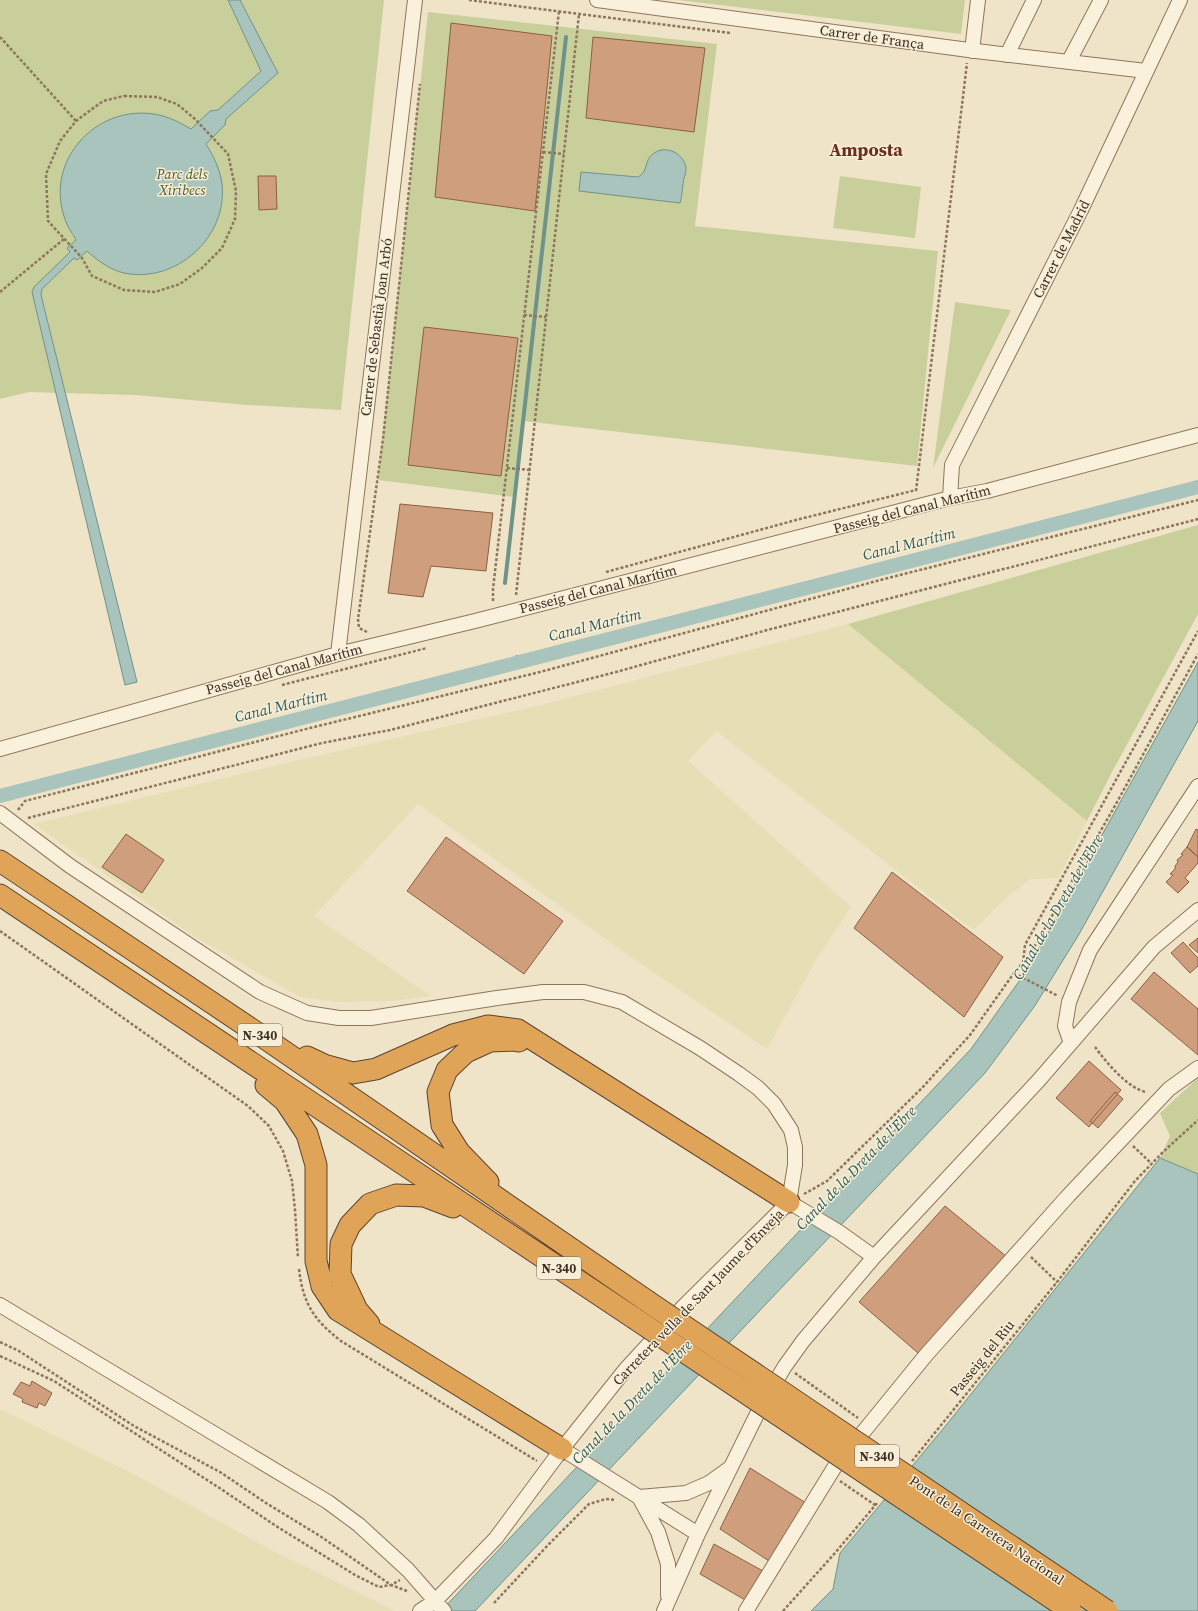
<svg xmlns="http://www.w3.org/2000/svg" width="1198" height="1611" viewBox="0 0 1198 1611" font-family="'Source Serif 4',serif">
<rect width="100%" height="100%" fill="#f0e4c8"/>
<path fill="#e6deb5" d="M848,624L1087,821L1059,878L1030,879L1005,899L973,930L716,731L688,761L851,907L816,960L767,1049L628,955L418,804L314,916L431,996L393,1001L338,1002L300,997L195,937L34,824L303,759L537,706Z
M0,1409L128,1471L275,1552L380,1603L394,1611H0Z"/>
<path fill="#c9cf9b" d="M0,0H384L341,410L247,405L135,395L29,392L0,399Z
M678,0H965L961,34Z
M428,12L717,44L695,226L938,251L917,466L523,421L515,497L378,480Z
M840,176L921,187L915,238L833,228Z
M955,302L1011,310L933,468Z
M1198,525V614L1112,772L1087,821L848,624Z
M1198,1078V1174L1160,1158L1170,1136L1160,1113Z"/>
<path fill="#a9c4bc" stroke="#6f938a" d="M228,0H240L278,73L226,119L225,125L206,144C214,157 220,169 222,184C228,237 176,284 124,273C110,270 97,260 87,251L77,260L74,258L42,289L41,295L137,682L125,685L32,292L34,287L70,252L67,248L76,240C73,234 68,228 66,222C41,159 101,99 163,116C174,119 182,124 191,129L210,111L218,110L261,71Z
M661,150C673,148 685,157 686,169C686,174 683,179 683,184C682,190 682,197 680,203L579,191L581,172L638,177C651,170 641,156 661,150Z
M1198,662V721L1078,936L1034,1007L985,1073L475,1611H441L971,1049L1027,970Z
M1160,1158L1198,1174V1611H811L833,1589L840,1553L947,1424Z"/>
<g fill="none" stroke-linecap="round" stroke-linejoin="round">
<path stroke="#6f938a" stroke-width="4" d="M505,583L566,37
M517,657L519,663"/>
<path stroke="#a9c4bc" stroke-width="14" d="M0,796L1198,487"/>
</g>
<path fill="#cf9f7d" stroke="#8d5f41" d="M451,23L552,36L535,211L435,197Z
M593,37L705,48L694,132L586,118Z
M258,176H276L277,209L259,210Z
M424,327L518,338L501,476L408,465Z
M400,504L493,513L486,571L431,566L423,597L388,593Z
M1196,829L1198,830V857L1187,847Z
M126,834L164,860L142,893L102,867Z
M446,837L563,921L524,974L407,891Z
M1187,847L1198,857V863L1185,878L1189,882L1178,893L1166,882L1173,875L1170,874L1175,869V866L1178,862L1177,860L1183,855L1181,854Z
M892,872L1003,957L964,1017L854,928Z
M1198,938V953L1189,945Z
M1183,942L1198,958V966L1190,973L1171,953Z
M1154,972L1198,1009V1055L1131,999Z
M1089,1061L1121,1090L1089,1127L1056,1098Z
M1115,1092L1123,1099L1098,1128L1090,1121Z
M945,1206L1007,1257L918,1353L859,1302Z
M32,1381L52,1393L45,1406L39,1403L37,1408L22,1402L23,1399L13,1394L21,1382L30,1386Z
M750,1468L806,1503L769,1561L720,1529Z
M714,1544L763,1571L747,1601L700,1574Z"/>
<g fill="none" stroke-linecap="round" stroke-linejoin="round">
<defs>
<path id="minor" d="M597,0L976,51L1146,71
M972,51L978,0
M1007,55L1034,0
M1069,61L1101,0
M950,498L952,465L1081,210L1180,0
M338,654L415,0
M0,749L338,654L475,621L950,498L987,491L1198,435
M0,813L70,866L260,992L307,1013L339,1018H371L497,998L543,992H584L622,1002L700,1048L739,1074L758,1088L774,1104L791,1130L795,1147V1165L789,1202
M1071,1043L1065,1026L1069,1002L1090,950L1198,786
M789,1202L839,1232L874,1257
M0,1305L328,1502L359,1525L408,1570L444,1611
M562,1449L698,1534
M639,1497L658,1532L668,1564V1596
M639,1497L686,1493L709,1483L730,1468
M420,1611L435,1601L496,1538L562,1449L625,1370L683,1307L789,1202
M664,1611L698,1534L761,1406L785,1366L803,1341L874,1257L1039,1080L1154,947L1198,910
M746,1611L834,1468L926,1355L1068,1196L1169,1089L1198,1068"/>
<path id="highway" d="M0,861L266,1039L647,1301
M0,895L634,1318
M307,1057L324,1065L353,1073L376,1069L453,1035L488,1026L518,1030L789,1202
M266,1085L285,1101L307,1134L316,1165V1261L322,1286L338,1310L562,1449
M488,1182L459,1152L442,1125L438,1092L447,1070L466,1052L490,1041L515,1040L519,1041
M369,1324L357,1310L340,1274L341,1244L350,1225L370,1204L396,1195L424,1196L453,1207"/>
</defs>
<use href="#minor" stroke="#8d765c" stroke-width="16"/>
<use href="#highway" stroke="#5b4430" stroke-width="23"/>
<path stroke="#8d765c" stroke-width="2.5" stroke-dasharray="3 2" stroke-linecap="butt" d="M469,0L730,33
M0,37L76,121
M124,96L157,97L177,104L195,119L228,154L236,191L235,219L222,248L202,268L180,284L155,292L124,290L92,276L82,258L48,221L46,174L60,141L76,121L103,101Z
M543,152L564,154
M0,292L64,239
M524,315L546,317
M507,468L530,470
M916,491L967,63
M606,572L796,520L916,490
M516,595L579,14
M493,601V589L559,11
M367,632L359,628L358,619L383,439L420,84
M282,685L427,648
M18,810L25,801L310,728L540,672L884,579L1198,500
M28,818L322,743L390,730L616,672L771,629L1198,519
M0,931L248,1106L269,1126L283,1151L292,1181L295,1210L298,1258
M1023,963L1025,945L1198,631
M1014,973L1058,996
M1095,1047C1106,1062 1129,1090 1147,1092
M1133,1146L1152,1164
M804,1194L827,1181L922,1088L970,1035L1014,973L1029,956L1116,804L1198,654
M1031,1257L1057,1282
M299,1269C303,1304 314,1320 341,1341L537,1461
M0,1342L19,1351L134,1426L220,1472L266,1503L320,1536L391,1585L407,1591
M0,1356L54,1381L221,1489L276,1526L355,1575L379,1587L391,1585L400,1580
M795,1373L858,1418
M912,1461L1057,1282L1135,1181L1163,1152L1198,1120
M840,1481L875,1505
M494,1603L549,1544L589,1504L606,1499L616,1500
M783,1611L835,1553L878,1502"/>
<use href="#minor" stroke="#faf1dc" stroke-width="14"/>
<use href="#highway" stroke="#e0a458" stroke-width="21"/>
<defs>
<path id="highway-bridge" d="M647,1301L1107,1611
M634,1318L1071,1611"/>
</defs>
<use href="#highway-bridge" stroke="#5b4430" stroke-width="23" stroke-linecap="butt"/>
<use href="#highway-bridge" stroke="#e0a458" stroke-width="21"/>
</g>
<g text-anchor="middle" stroke-width="3" stroke-linejoin="round" paint-order="stroke">
<g fill="#f7eed8" stroke="#756857" stroke-width="1">
<rect x="238" y="1024" width="44" height="22" rx="3"/>
<rect x="537" y="1257" width="44" height="22" rx="3"/>
<rect x="855" y="1445" width="44" height="22" rx="3"/>
</g>
<g font-size="13" font-weight="bold" fill="#3d2e20">
<text x="260" y="1040">N-340</text>
<text x="559" y="1273">N-340</text>
<text x="877" y="1461">N-340</text>
</g>
<g font-size="14" fill="#3d2e20" stroke="#f7eed8">
<text transform="translate(872 37) rotate(8)" y="5">Carrer de França</text>
<text transform="translate(1061 249) rotate(-63)" y="5">Carrer de Madrid</text>
<text transform="translate(376 327) rotate(-83)" y="5">Carrer de Sebastià Joan Arbó</text>
<text transform="translate(912 509) rotate(-14)" y="5">Passeig del Canal Marítim</text>
<text transform="translate(598 589) rotate(-14)" y="5">Passeig del Canal Marítim</text>
<text transform="translate(284 669) rotate(-15)" y="5">Passeig del Canal Marítim</text>
<text transform="translate(698 1297) rotate(-46)" y="5">Carretera vella de Sant Jaume d'Enveja</text>
<text transform="translate(982 1358) rotate(-51)" y="5">Passeig del Riu</text>
<text transform="translate(987 1530) rotate(34)" y="5">Pont de la Carretera Nacional</text>
</g>
<g font-size="14" font-style="italic" fill="#4d5a26" stroke="#f7eed8">
<text x="182" y="179">Parc dels<tspan x="182" dy="16">Xiribecs</tspan></text>
</g>
<g font-size="15" font-style="italic" fill="#2f5d5a" stroke="#f7eed8">
<text transform="translate(909 544) rotate(-14)" y="5">Canal Marítim</text>
<text transform="translate(595 625) rotate(-14)" y="5">Canal Marítim</text>
<text transform="translate(281 706) rotate(-14)" y="5">Canal Marítim</text>
<text transform="translate(1058 907) rotate(-60)" y="5">Canal de la Dreta de l'Ebre</text>
<text transform="translate(856 1168) rotate(-46)" y="5">Canal de la Dreta de l'Ebre</text>
<text transform="translate(632 1402) rotate(-46)" y="5">Canal de la Dreta de l'Ebre</text>
</g>
<g font-size="18" font-weight="bold" fill="#6b2e1e" stroke="#f7eed8">
<text x="866" y="156">Amposta</text>
</g>
</g>
</svg>
